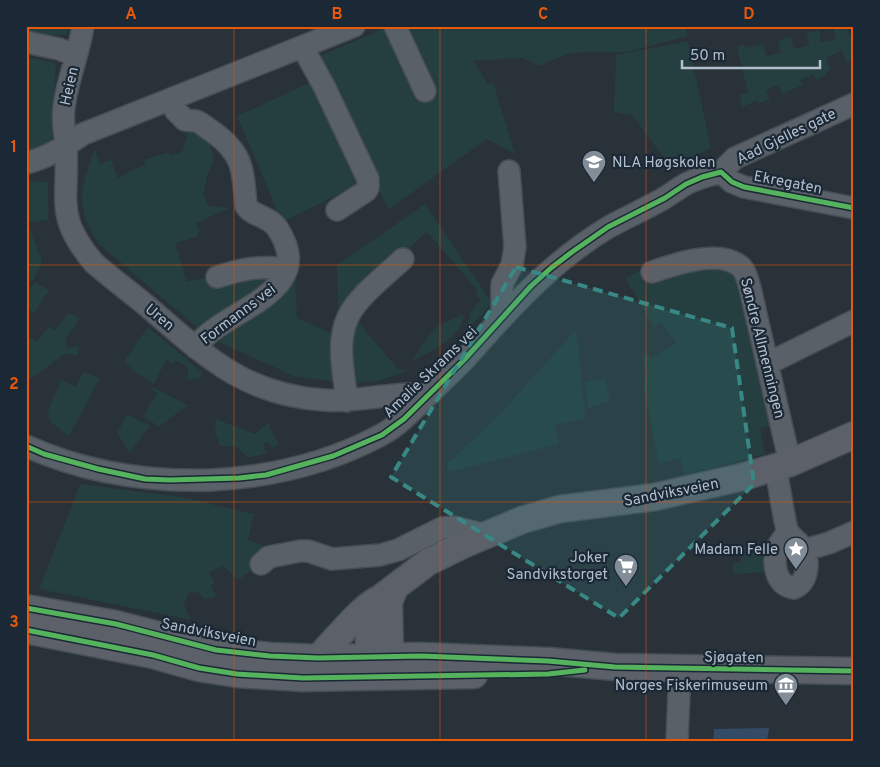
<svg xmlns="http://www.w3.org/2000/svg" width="880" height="767" viewBox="0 0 880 767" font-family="Overpass,sans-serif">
<rect width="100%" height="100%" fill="#293139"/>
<path fill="#253e40" d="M26,26H69L67,35L26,34Z
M389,26H685L688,36L628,52L570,53L539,66L522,58L474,61L488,84L493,82L515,154L487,139L388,210L320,56Z
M834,26H847L849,35L854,34V59L847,62L841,51L826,58L831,69L826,72L827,75L816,80L813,74L801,80L803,85L782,94L778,85L766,90L770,99L758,104L756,101L742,107L739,95L748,93L737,47L744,45L745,48L763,44L767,56L781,52L778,40L791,37L794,49L809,45L806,33L819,30L821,42L836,39L833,27Z
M688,41L711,148L672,169L633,116L614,112L616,55Z
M26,57L56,63L52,143L26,155Z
M316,80L362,183L282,222L237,116Z
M189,129L203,131L214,155L213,164L208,173L203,195L209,206L230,208L196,223L199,230L197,237L175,243L187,282L210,276L282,272L200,330L99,244C74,209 80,186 95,149L100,164L111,160L118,178L134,169L145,165L144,160L168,152L170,156L182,152Z
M26,181L48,182V220L26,223Z
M425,204L492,303L465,333L471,311L480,300L476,292L477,290L427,232L353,299L338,328L337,265Z
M29,226L42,261L34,279L26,285V227Z
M709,264L736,270L775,425L760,428L765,454L684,475L680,458L659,464L644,390L645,368L643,356L648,354L652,359L676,342L661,322L654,327L625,278L646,267Z
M295,272L297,318L333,334L337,382L296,377L212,339Z
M36,283L49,290L34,313L28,309L26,311V292Z
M68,313L80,318L66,338L67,349L79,346L78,355L64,354L38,374L26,380V343L30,337L37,342L49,326L55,330Z
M464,315C461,339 430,352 412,361C428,335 432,324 464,315Z
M355,318L397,368L407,371L378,381L351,383L346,353Z
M148,327L202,372L199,381L195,378L190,381L186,378L189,371L184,365L174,360L173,364L166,360L154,384L135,372L124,361Z
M576,330L586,418L555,425L559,444L449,472L447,463L454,458L499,415Z
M83,372L100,378L69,436L49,421L48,411L61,380L76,387Z
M605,378L610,401L588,408L585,382Z
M152,387L188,405L159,427L143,416L157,393L151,389Z
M127,414L150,426L130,453L117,433Z
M216,419L255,434L268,423L279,444L273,448L268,442L263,444L267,453L249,458L236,447L220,446L215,432Z
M80,484L181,497L254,514L248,540L263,545L261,564L238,580L223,565L209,573L215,583L211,586L217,597L205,599L197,592L189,593L184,605L191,620L39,589Z
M741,546H763L767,549V572L734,574L733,563L741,562Z"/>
<path fill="#334b65" d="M769,728L767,741H713L714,729Z"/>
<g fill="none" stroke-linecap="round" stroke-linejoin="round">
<defs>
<path id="minor" d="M83,26C79,54 67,80 64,108C62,121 65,133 66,146C69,200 54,216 94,263C111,278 129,291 147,306C203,354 244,395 323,400C359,403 393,391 429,394
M395,26L425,91
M26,42L59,49L76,56
M304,47L308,57L324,86L368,179V188L366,191L337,210
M171,99L175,110L185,120C188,121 192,120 196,121C202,123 208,129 213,132C244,154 243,171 246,206C253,217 270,215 279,231C315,289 237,307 206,336C202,339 199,344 196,348
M26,163C49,157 64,147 83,134L354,26
M721,172L735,158L854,104
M721,172L732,182L744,187L854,208
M652,272C675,264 719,249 740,266C746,271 748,281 750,288L790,463
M217,277C242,269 260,265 287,269
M502,317V284L512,265L515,247L509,171
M767,364L854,321
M347,401C344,375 336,342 348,317C358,296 386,275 403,259
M26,446C84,472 148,482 211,480C269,477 329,463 381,435C400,425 415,408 430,393C441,382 453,371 464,360C477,346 489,331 502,318C534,283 568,251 609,227C625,218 643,210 659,201C669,196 677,189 686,184C697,178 709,175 721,172
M775,467C780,486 782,511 787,529C789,536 798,541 802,547C810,559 809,582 794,588C776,586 772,564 777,549C778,543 785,537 788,532
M804,550L829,543L854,532
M261,564L269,557L300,551H308L332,559L380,555L398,550L442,528L454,527L485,535
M677,741L680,668"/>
<path id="major" d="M26,608L116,624L216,650L270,656L318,658L421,656L548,661L615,667L854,671
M26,630L153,655L199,668L237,674L303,678L474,675
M318,658C334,642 359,610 377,600
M378,673L369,658V628L378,600L428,562L465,544L522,520L560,509L655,497L742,477L790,463L854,435
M381,673L390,658L389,602L394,589"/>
</defs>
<use href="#minor" stroke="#474d54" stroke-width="24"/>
<use href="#major" stroke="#464e56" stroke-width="29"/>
<use href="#minor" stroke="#596067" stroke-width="21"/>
<use href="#major" stroke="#5c6169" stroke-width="26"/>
<defs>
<path id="cycleway" d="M26,446L44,454L98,469L145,479L170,480L239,478L266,475L333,456L382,435L404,419L464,360L531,286L551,268L572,252L608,227L665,198L686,184L702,177L721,172L732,182L744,187L854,208
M26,608L116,624L216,650L270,656L318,658L421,656L548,661L615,667L854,671
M26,630L153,655L199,668L237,674L303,678L548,674L585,670"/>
</defs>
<use href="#cycleway" stroke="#1b2835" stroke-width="8"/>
<use href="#cycleway" stroke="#56b35d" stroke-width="5"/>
</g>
<path fill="#388885" fill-opacity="0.2" stroke="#388885" stroke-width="4" stroke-dasharray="10 6" stroke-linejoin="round" d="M516,267L732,328L754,484L619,618L391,477Z"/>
<path fill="none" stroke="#e8590c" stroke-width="1" stroke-opacity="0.55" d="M234,26V741M440,26V741M646,26V741M26,265H854M26,502H854"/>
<defs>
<symbol id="university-pin" viewBox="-11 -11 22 30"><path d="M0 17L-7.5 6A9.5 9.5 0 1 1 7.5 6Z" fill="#828d98" stroke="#1b2835"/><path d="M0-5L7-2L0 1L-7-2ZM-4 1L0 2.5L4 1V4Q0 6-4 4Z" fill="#fff"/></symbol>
<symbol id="sight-pin" viewBox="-11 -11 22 30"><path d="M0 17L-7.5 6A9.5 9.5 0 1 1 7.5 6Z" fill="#828d98" stroke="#1b2835"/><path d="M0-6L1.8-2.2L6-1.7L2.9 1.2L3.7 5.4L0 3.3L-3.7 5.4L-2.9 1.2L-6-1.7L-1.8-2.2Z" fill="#fff"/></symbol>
<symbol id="supermarket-pin" viewBox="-11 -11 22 30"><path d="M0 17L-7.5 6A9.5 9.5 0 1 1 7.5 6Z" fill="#828d98" stroke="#1b2835"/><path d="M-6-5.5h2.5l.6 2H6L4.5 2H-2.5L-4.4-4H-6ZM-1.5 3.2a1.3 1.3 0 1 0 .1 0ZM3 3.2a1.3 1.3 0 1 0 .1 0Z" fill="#fff"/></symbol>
<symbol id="museum-pin" viewBox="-11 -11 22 30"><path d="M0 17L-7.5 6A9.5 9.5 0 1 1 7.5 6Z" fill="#828d98" stroke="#1b2835"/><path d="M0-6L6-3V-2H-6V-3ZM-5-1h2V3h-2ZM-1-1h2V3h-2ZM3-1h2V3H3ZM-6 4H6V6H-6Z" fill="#fff"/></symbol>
</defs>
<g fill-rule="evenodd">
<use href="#university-pin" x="580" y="148" width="28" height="38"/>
<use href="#sight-pin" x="782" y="535" width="28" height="38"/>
<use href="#supermarket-pin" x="612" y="552" width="28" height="38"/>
<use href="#museum-pin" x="772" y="671" width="28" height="38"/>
</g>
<g text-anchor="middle" stroke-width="4.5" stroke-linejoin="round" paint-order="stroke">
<g font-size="15" fill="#b2becb" stroke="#1b2835">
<text transform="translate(69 86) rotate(-77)" y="5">Heien</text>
<text transform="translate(786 136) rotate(-26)" y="5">Aad Gjelles gate</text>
<text transform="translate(788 182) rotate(11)" y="5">Ekregaten</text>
<text transform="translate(238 314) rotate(-37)" y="5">Formanns vei</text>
<text transform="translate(160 317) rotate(40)" y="5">Uren</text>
<text transform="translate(763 348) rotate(76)" y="5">Søndre Allmenningen</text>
<text transform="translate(430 372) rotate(-44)" y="5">Amalie Skrams vei</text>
<text transform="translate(671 492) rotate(-11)" y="5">Sandviksveien</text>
<text transform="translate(209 632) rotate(11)" y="5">Sandviksveien</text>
<text transform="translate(734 657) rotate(1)" y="5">Sjøgaten</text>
</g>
<g font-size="15" fill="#b2becb" stroke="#1b2835" text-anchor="end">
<text x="612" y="167" text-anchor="start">NLA Høgskolen</text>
<text x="778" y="554">Madam Felle</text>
<text x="608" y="562">Joker<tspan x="608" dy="17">Sandvikstorget</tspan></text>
<text x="768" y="690">Norges Fiskerimuseum</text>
</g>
</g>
<rect width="880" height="767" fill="none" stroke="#1b2835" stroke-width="55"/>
<path d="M682 60v8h138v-8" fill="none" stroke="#b2becb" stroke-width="2.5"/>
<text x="690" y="60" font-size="15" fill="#b2becb" stroke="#1b2835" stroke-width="4" paint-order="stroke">50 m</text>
<rect x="28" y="28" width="824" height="712" fill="none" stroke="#e8590c" stroke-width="2"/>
<g font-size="16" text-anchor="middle" font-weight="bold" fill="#e8590c">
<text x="131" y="19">A</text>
<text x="337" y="19">B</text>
<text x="543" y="19">C</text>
<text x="749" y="19">D</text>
<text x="14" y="152">1</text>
<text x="14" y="389">2</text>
<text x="14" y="627">3</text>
</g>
</svg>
